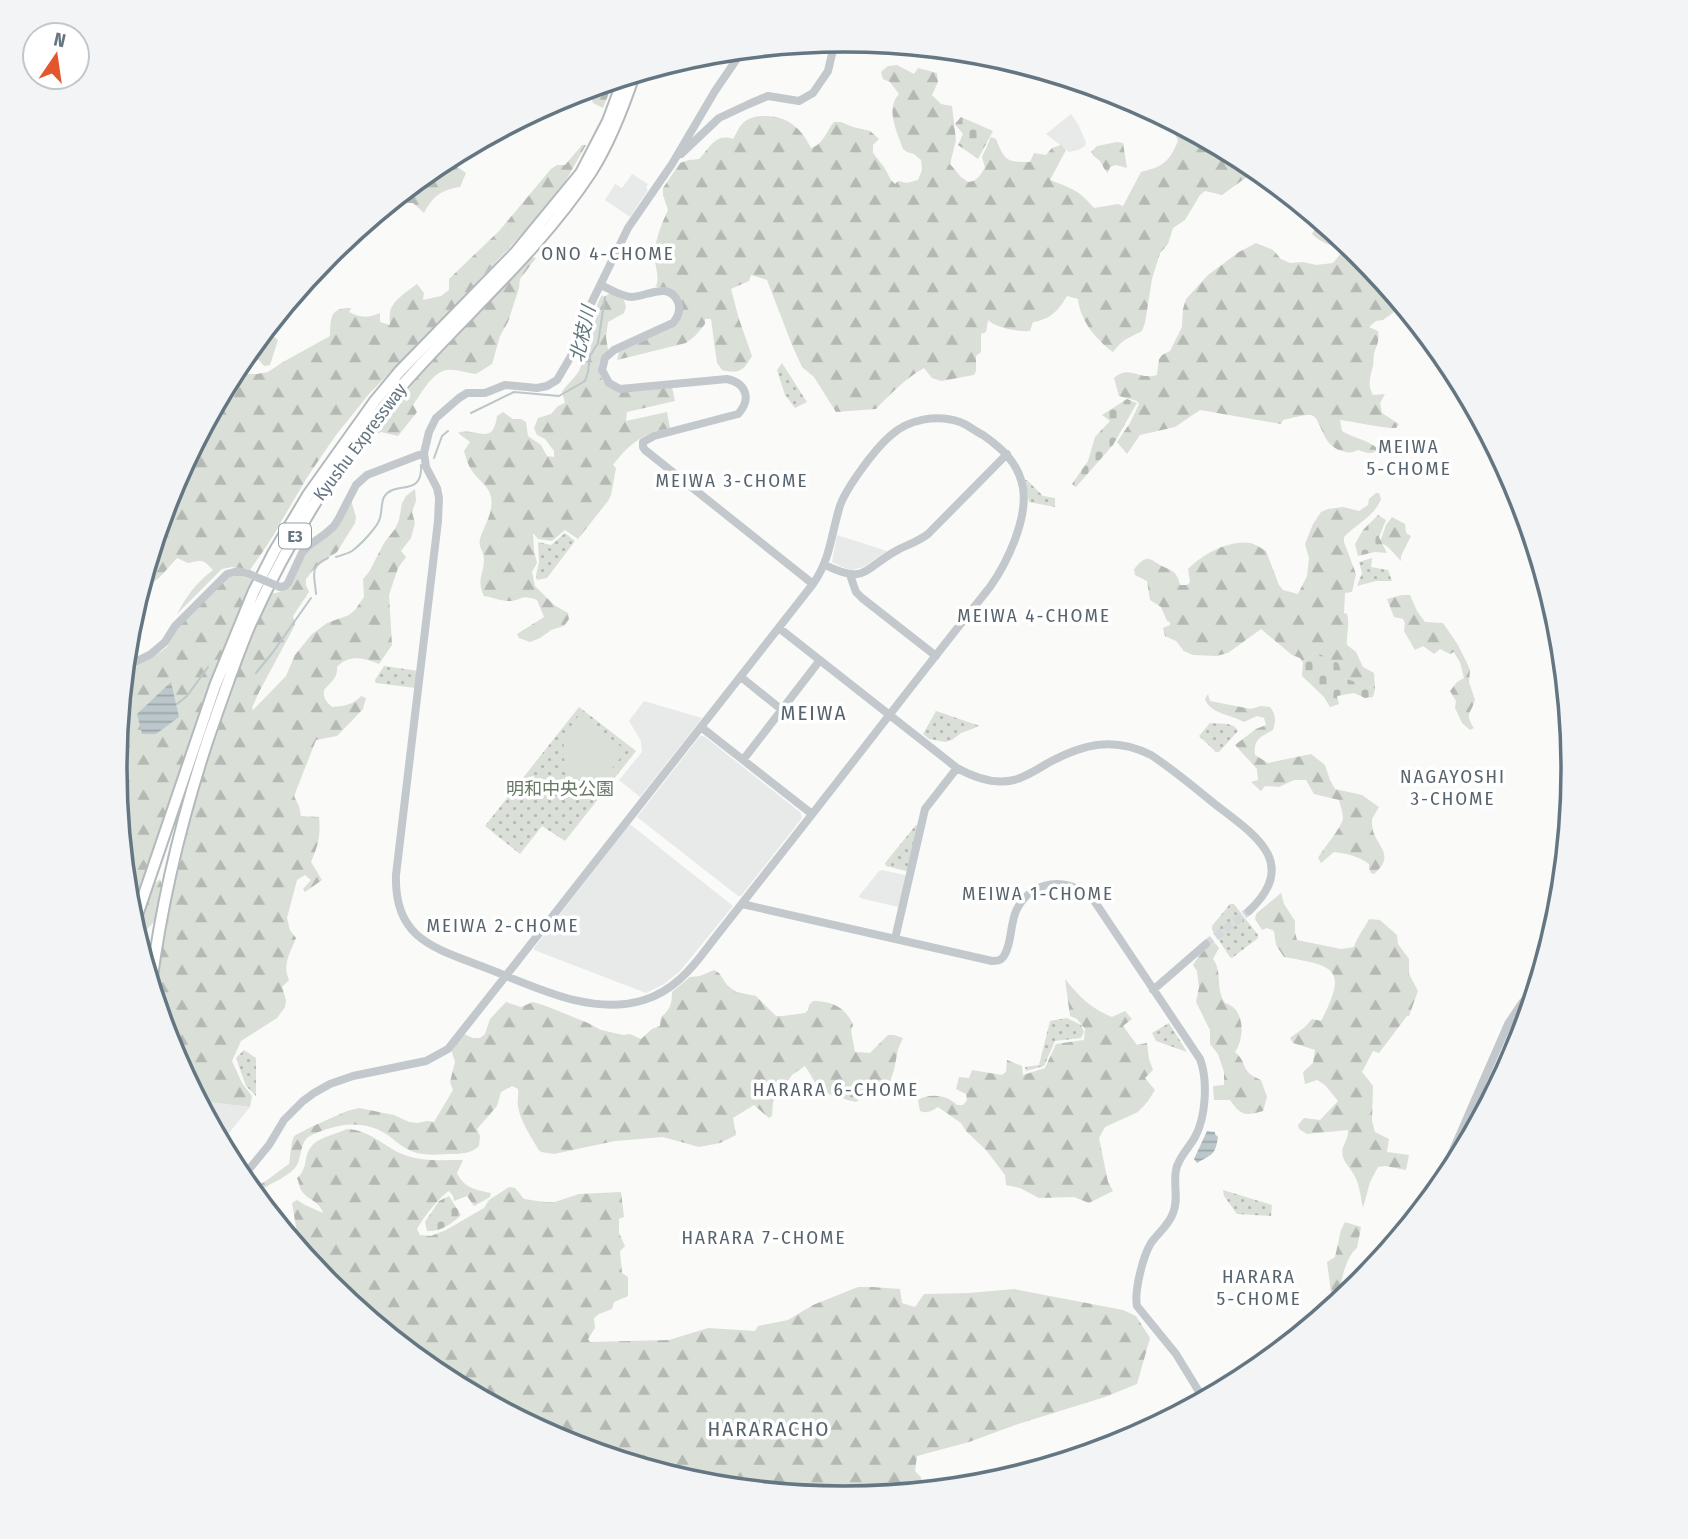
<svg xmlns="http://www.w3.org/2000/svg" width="1688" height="1539" viewBox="0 0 1688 1539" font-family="'Fira Sans Condensed','Noto Sans JP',sans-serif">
<defs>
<pattern id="grass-dots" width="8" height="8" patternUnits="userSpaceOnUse" patternTransform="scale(1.75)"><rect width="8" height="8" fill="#dadfd7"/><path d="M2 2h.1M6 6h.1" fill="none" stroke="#b4b9b4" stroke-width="1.8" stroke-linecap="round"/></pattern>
<pattern id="forest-firs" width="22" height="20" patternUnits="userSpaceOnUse" patternTransform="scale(1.75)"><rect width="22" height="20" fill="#dadfd7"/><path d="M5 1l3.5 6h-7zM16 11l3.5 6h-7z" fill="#b4b9b4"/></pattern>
<pattern id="cemetery-stones" width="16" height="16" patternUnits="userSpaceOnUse" patternTransform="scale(1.75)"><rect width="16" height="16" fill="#dadfd7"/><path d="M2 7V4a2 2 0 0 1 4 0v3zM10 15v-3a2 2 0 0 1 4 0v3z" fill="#b4b9b4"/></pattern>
<pattern id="water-rules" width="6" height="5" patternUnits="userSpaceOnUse" patternTransform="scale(1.75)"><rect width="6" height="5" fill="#bbc7cb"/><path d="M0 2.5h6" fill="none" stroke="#9ca6aa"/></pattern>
</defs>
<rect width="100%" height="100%" fill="#fafaf8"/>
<path fill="#e8e9e9" d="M1071,114L1078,124L1086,142L1085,146L1078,150L1069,152L1046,134Z
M632,174L648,184L646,188L648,190L630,217L605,200L615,184L622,188Z
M837,535L887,551L864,567L851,570L842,567L832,562Z
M644,701L702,718L640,797L619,780L642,752L641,741L629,721Z
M700,736H704L801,813L802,818L741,896H738L637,817Z
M629,825H631L733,906L680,971L664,984L646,993L534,950V948Z
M882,870L905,875L906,877L899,906L898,907L860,898L859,896L879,871Z
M199,1101L250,1107L221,1143Z"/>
<path fill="url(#grass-dots)" d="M782,363L807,402L795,408L785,395L777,370Z
M1025,480H1027L1043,496L1055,498V507L1029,502Z
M565,533L575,541L547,578L537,580L536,575L539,562L538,542L551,545Z
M1372,558L1371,567L1388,570L1392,581H1376L1357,586L1362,573L1359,562Z
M384,666L418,671L416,688L376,683L375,680Z
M579,707L636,751L565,841L542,826L520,854L485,826Z
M936,711L980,726L961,733L952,740L945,742L929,739L923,734Z
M1210,723C1220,724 1234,722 1238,731L1219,752H1216L1199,736Z
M916,825L918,826L908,869L906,871L886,866L885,863Z
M1230,904H1234L1258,935V938L1232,958L1230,957L1212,930V926Z
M1067,1018L1081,1025L1084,1032L1081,1038L1055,1041L1044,1066L1026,1071L1025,1067L1039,1065L1050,1021Z
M1169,1023L1187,1052L1156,1041L1152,1033Z
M244,1050L256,1058V1096L246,1086L236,1058Z
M1223,1190L1272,1205L1271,1216L1237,1214L1224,1196Z"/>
<path fill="url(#forest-firs)" d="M897,65L914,74L918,68L937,73L938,82L932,95L941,104L952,106L956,140L950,164L961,177L968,182C978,181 980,175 985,168L982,157L991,137L996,139C1005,161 1006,162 1030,162L1034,153L1046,155L1052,148L1061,145L1066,150L1050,180C1071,188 1079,190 1094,208L1118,204L1123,206L1141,172C1163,167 1169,162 1178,141L1174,131L1175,123L1249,163L1267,178L1259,179L1251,174L1222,195L1205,191L1200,195L1185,220L1173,228L1168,244L1160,253L1152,279L1145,323L1142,331C1126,340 1125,337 1113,352C1096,340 1080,320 1078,299L1067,296C1058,311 1051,319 1033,322L1030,331C1018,332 996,328 988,320L986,332L981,334V352L976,356V371L974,375L941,381L932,378L924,368C905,379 891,393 876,409L836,412L814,377L802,367L792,345L767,280L751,275L749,281L731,289L739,319L752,356C743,371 740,374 722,370L717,363L711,319H705V324L695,336L686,343L617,360L619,352L672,328L681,317L671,289L663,287H657L656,286C660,277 655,268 655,258C654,241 661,226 668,210L663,195V188L680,163L689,160L699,159C711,147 715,133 733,139C736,135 738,128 742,124C746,119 755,116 762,116C786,115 801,127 811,148C823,145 827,130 834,122H841L853,127L870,131L879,139L873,145V153L884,167L891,180L895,184L898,181L907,183L918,180L922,170L921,160L914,154L907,152L903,149C897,132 885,109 899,94L890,82L883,79L881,72L888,66Z
M614,81L603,108L593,103L589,91L583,90Z
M1117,142L1123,143L1127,168L1116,165L1110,167L1108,173C1103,169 1103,164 1099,160C1095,157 1093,156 1091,152L1097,146Z
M582,145H586L565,182L524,232L466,294L369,394L336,435L308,476L268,544L250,570L232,567L222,569L177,614C187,595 196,583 213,570C203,559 202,560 188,563L177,558L160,577L146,588L137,600L170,490L235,370L246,374H257L268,372L283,362L330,336C331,318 329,308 351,308L349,312C360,318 369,318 380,313V322L390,325C390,321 389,317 390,313C391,301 408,291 417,284L424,293L423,300L441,296L449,290V279L499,231L551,169L557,165H565Z
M447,159L466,173L460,187C441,190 433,196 424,213L413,203H391L439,163Z
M1319,221L1360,254L1398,301L1395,305L1394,312L1383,320L1376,321L1369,327L1378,331C1380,341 1376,346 1374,354C1373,358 1374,363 1373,366C1370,378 1367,384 1373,395L1385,394L1380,403L1382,413L1399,424L1396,428C1377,428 1359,422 1340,420L1342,431C1353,438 1369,440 1378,449C1373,456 1365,452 1358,450C1352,453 1348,453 1342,451C1320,445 1322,417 1311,415C1305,414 1290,419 1283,420L1281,424L1200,410L1175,427L1140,435L1127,454L1117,442L1130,423L1139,404L1137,401L1119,396L1114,378C1130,364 1139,381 1157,375L1159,359L1162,355L1170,351L1182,327L1183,309L1186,299L1208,275L1239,252L1256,243L1273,250L1281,259L1290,263L1303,262L1316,265L1333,263L1342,252C1332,244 1320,243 1312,234Z
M530,257L536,258L520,279L519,288L508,322L500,336L492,364L476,374C467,373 452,367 443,371C430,376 421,394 413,405L417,412L398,436L381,432L367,440L445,344Z
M610,293L624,300L626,307L624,313L608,322L606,337L608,350C601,357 596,366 600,375C609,401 651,389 672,387L675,401L627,412L626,421L667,412L670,428C642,434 631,442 613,465L616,468L611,495L608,501L578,539L565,530L552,541L538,539L533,533L534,551L537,563L532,572L535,586L554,605L568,613L569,619L564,626L551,630L540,638L530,642L519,638L517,634L544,617L537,600C520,593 522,601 508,601C501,601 492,597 484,596C476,580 484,574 484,559C484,551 478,548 480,539C484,525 494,513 491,497C489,486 478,480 472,471C468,465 466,458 464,451L470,442L458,433C475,426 493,448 497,416L503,412L513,419H521L526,422L528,436L541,445L547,456L554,457V451L545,439L537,435L534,428L538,418L551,414L558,406L565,403L562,392C568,382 577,378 581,366C586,352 593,336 595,322C596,309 595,307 602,295L604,297Z
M267,328V331L278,340L270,365L264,366L259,360L243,357Z
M415,489L416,501L412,512L415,523L411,538L401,551L406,557L398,568L389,595L392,645L379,664C365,658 349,654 337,667C338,678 331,682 324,690C323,698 326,702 332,707C344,706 353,705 361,696L366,698L363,709L337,736L316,740L294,796L299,806L301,816L319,817C321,835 318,846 311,862L322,880L305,892L303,889L311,880L305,875L297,880L287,918L290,930L296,938C290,953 282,965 289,980L282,987L286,1000L285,1007L277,1018L241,1041L232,1061L242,1083L252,1096L250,1107L199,1101L170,1048L154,995L158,962L172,889L195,789L232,678L266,595L280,592L288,586L310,547L329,535L350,497L356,517L355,523L337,552L317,565L306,579V585L309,592L293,616L295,625L259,692L252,708L253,710L286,676L295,655L312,634L327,623L349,615L355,610L364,597L363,579L369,572L384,543L395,529L399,520L402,503L406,496Z
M1376,493H1379L1381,499C1374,517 1356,524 1344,537V542L1356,574L1352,592L1345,593L1344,613L1347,614C1350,623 1346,636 1347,645L1356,652L1363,667L1374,673L1375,689L1344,678L1315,652L1303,663L1300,658L1292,655L1261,629L1228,653L1216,656L1193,655L1184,651L1176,641L1165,636L1163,628L1170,625V622L1167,621L1161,607L1150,600L1147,581L1135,575L1134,569C1138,565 1142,558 1149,559C1151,559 1157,563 1160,565C1171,571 1177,570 1180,585H1187L1190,582L1188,569C1201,555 1230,539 1250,543C1255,544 1261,548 1266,551L1279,585L1283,590L1298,594L1307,576L1309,558L1305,544L1313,524L1321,512L1328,509L1343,507L1359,511L1368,505L1369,499Z
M1392,517L1405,524L1406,533L1411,536L1401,556V561L1388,547L1380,542L1386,525Z
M239,575L255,581L191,739L186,758L131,920L129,911L115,769L125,668L155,656L167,647L174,633L183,621L225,578Z
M1402,595H1410L1417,611L1425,622L1443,623L1458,645L1466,661L1470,670L1469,682L1475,700C1471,714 1464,713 1474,728L1470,730L1462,723L1455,708L1456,701L1450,691L1457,682L1464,678L1460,662L1454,652L1450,654L1440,649L1434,654L1423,646L1415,650L1404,631L1405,623L1403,619L1394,617L1387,599Z
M1208,694L1210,701L1251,709L1261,706L1270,707C1276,715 1276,720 1273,730C1261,737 1253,739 1255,755L1268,763L1311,754L1325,765L1330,780L1335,789L1362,795L1379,807L1372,819C1372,823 1372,827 1373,831C1379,849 1395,855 1374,874L1371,873L1369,869V864C1358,856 1348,854 1334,852L1321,863L1318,858C1324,848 1342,827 1343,818C1343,812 1340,805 1339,800L1314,794L1306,780H1294L1279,787L1265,786L1261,791L1251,782L1258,780L1257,769L1235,745L1256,729L1266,725L1264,718L1257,716L1244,722C1232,715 1210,714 1205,699Z
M160,879L163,889L157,919L145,931L138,933L137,938L136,934L151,886Z
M1281,893L1284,904L1295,921V932L1297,940L1341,949L1354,947C1357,937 1364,929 1369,919L1380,920L1397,935L1398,944L1409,959V974L1418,991L1409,1016H1407L1379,1053L1373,1051L1362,1072L1373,1086L1372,1121L1375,1132L1389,1139L1387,1152L1409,1155L1406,1170L1385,1166L1378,1167L1370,1182L1363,1208C1361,1199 1360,1189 1357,1181C1354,1172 1345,1164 1343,1157C1340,1146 1349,1140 1348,1130L1307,1134L1299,1129L1298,1125L1304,1118L1320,1120L1338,1101L1325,1085L1317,1080L1305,1084L1303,1072L1313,1063L1315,1050L1293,1043L1290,1038L1305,1027L1312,1019L1321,1021C1348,969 1336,966 1284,957L1276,945L1274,931L1267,928L1262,930L1255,919L1256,914Z
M1215,943L1219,948L1213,959C1223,972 1215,989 1225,1003C1245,1008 1245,1038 1235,1052C1249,1064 1239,1071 1261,1080L1267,1097L1263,1111C1245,1116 1241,1116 1230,1100H1214L1213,1086L1224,1085V1072L1218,1054L1210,1044V1030L1196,1002L1199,987L1197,971L1193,965C1198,956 1205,948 1215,943Z
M714,970L719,973L727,985L736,992L756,996L776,1016H783L805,1013L808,1010L809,1005L813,1001C831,1001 846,1007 853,1025L851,1031L855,1052L870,1053L888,1035H894L903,1038L898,1049L894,1070L889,1085L886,1090L864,1096L856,1102C850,1101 845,1099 839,1097C815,1091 818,1085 805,1066L792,1075L773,1102L772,1116L769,1118L754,1105L733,1118L736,1135L720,1143L699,1147L663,1137L615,1141L554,1154L541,1152L538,1149C531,1136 520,1121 518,1106C517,1100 519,1095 518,1089L512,1086L501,1092L497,1106L477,1129L480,1136L479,1146C472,1153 465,1153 455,1154C442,1154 429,1156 417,1153C406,1150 398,1143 389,1136C370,1122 348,1122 327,1129C321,1131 312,1134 307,1138C299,1146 302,1160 295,1168C285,1180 266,1183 255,1196L251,1191C257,1186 261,1184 267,1180C275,1175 281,1169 289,1164L292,1142L294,1136L311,1127L347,1111L359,1108L394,1115L409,1122L417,1123L427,1121L434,1122L453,1090L450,1082L455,1062L451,1049L464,1034L473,1038H480L485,1034L490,1019L506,1002L521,1007L533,1002L546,1006L588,1023L601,1030L623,1035L630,1034L641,1039L652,1029L660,1026L661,1017C670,1010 672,1004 672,992L690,977L700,976Z
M1065,979C1081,998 1089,1007 1112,1017L1125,1011L1132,1019L1123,1026L1137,1045L1147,1043L1149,1059L1153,1070L1145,1078L1155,1090L1148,1101L1138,1112L1105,1127L1099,1138L1108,1182L1113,1191L1089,1203L1074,1197L1039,1198L1020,1188L1006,1185L1005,1175L986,1150L966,1131L961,1123L938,1107C931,1111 928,1114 920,1111L918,1100C930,1093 947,1095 957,1105H963L967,1100L966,1094L956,1089L959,1077L969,1078L972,1070L1002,1075L1006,1072L1007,1060L1022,1066L1023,1075L1045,1068L1056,1044L1084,1040L1085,1029L1077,1019L1070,1016Z
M347,1129C370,1130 383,1146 402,1154C421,1162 443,1160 463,1160L457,1173C464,1188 476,1190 491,1193L490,1197L474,1206L467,1196L454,1201L453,1196L449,1191C439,1197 423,1218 417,1229L420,1235L431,1236L446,1230L484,1208L489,1200L509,1187L515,1188L524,1199L544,1202H555L579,1194L621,1192L624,1217L619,1219V1233L625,1246L620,1251L622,1273L628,1277V1296L614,1302L612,1309L599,1314L594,1318L595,1328L588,1339L590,1342L669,1340L708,1328L755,1331L758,1326L788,1320L813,1305L858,1287H872L900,1289L902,1303L915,1307L924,1294L969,1293L1014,1289L1123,1310L1136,1316L1150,1338L1137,1384L1105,1397L1018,1424L969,1442L917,1456L915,1471L921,1477L922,1491L844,1499L701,1485L565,1443L439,1376L328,1285L300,1251L292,1203L297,1200L305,1205L323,1213C319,1200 307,1200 301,1190C299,1186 299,1182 297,1178C309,1167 303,1156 311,1147C318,1137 337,1134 347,1129Z
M1345,1222L1361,1227L1357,1248C1346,1256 1338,1286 1341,1300L1333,1307L1327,1262L1335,1257L1341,1230Z"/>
<path fill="url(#cemetery-stones)" d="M961,117L993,131L978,159L958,145L963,134L955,124Z
M1127,399L1137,403L1113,445L1076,487L1072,484L1088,461L1095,437L1110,421L1102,415Z
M1378,515L1386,520L1379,537L1387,553L1375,552L1358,556L1355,544L1363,530Z
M1315,652L1338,663L1344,678L1375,689L1373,697L1365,698L1354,693L1337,696L1339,704L1330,707L1324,697L1302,676L1303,663Z
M449,1196L461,1215C452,1224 440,1232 427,1231L425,1222L439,1201Z"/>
<path fill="#dadfd7" d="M580,714L626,751L594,791C558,773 554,743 580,714Z"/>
<path fill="url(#water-rules)" d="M171,682L179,717L156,734H142L137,714Z
M1207,1131L1215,1132V1134L1218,1137C1215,1156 1212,1154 1197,1163L1194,1159Z"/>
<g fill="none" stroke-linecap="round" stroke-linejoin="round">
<path stroke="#bbc7cb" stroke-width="2" d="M471,413L514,392L559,396L585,381L588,372L590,356L598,343L605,297
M434,458L442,436L448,431
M336,557C342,555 347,554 352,551C359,546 378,527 380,518C382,512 381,503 384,497C394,480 423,498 421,465
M316,594C315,576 308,567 328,558
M256,673L273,652L311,598
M177,704L187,696L208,667"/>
<path stroke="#d5d9db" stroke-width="8" stroke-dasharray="8 4" stroke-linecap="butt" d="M1206,944L1249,911"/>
<defs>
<path id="motorway" d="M133,927L215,686L254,591L274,552L308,495L375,401L400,371L516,252L581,173L608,121L624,78
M151,984C162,899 182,817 209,736C222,699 234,663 249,627C283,551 326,479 378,414C445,330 532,262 591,172C610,142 623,108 634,75"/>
</defs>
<use href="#motorway" stroke="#b4b9bd" stroke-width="14"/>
<path stroke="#c3c8cc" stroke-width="8" d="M681,154L719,118L749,104L768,96L799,101L813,93L828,71L835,41
M601,285C610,289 622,297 632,297C648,296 669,281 678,302C681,310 678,317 673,323L614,350L605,358L602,370L609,383L620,389L727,379C746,383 752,399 738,414L654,436L643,442V447L645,450L813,584
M825,565C864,584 862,571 894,552C906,545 916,543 928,534L1007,454
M850,575L856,592L862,598L936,656
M280,587L285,586L288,583L302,553L308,546L325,534L334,526L339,518L356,485L367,475L424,453
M779,628L957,768C975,778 994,785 1014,780C1026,777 1038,769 1048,763C1083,744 1114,736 1151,755C1174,770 1195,788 1216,805C1255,835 1300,863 1249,911
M125,663L137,661L151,654L165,642L175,626L227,574L238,571L249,574
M741,677L782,710
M701,727L812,814
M743,760L820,660
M742,904L992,961C999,961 1002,960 1005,954C1012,941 1010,925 1016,911C1031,879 1068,876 1093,899L1200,1059C1208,1080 1206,1117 1195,1137C1189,1148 1178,1158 1176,1170C1173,1184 1179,1199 1173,1213C1169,1225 1158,1233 1151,1243C1143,1256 1134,1291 1137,1306L1176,1354L1198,1390L1207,1398
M895,939L925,809L957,768
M1153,990L1206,944
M241,1179L269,1145L284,1120L303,1101L314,1093L330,1084L353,1076L426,1061L448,1049L512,968C613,841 712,711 813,584C830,560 831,536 839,509C844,490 875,449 890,436C908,419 937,414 960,422C968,425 975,431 983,435C1003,449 1019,464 1023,488C1028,519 1007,563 990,587C918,677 848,769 777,859C756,886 735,912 714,939C704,952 694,967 680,979C670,988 657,996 644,1000C589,1017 532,985 481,966C431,947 394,937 396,875L438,521L439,498L437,488L426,467L424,453L429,432L436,418L459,398L467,393H485L505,385L537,388L547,386L557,380L574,351L586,314L628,228L672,164L715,91L743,50
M1433,1196L1508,1024L1522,1003L1536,988"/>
<use href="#motorway" stroke="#fff" stroke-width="10"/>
<path stroke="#c3c8cc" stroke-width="8" d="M249,574L280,587"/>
</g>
<g text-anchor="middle" stroke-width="7" stroke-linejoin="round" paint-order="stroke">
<rect fill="#fff" stroke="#939fa8" stroke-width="2" x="279" y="523.5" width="32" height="25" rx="5"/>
<g font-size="16" font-weight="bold" fill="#657683">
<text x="295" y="542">E3</text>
</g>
<g font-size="18" fill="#657683" stroke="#fff">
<text transform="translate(360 442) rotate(-53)" y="6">Kyushu Expressway</text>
</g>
<g font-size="18" fill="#687a64" stroke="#fff">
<text x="560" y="795">明和中央公園</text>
</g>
<g font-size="19" letter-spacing="2" fill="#57646e" stroke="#fff">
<text x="608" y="260">ONO 4-CHOME</text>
<text x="1409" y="453">MEIWA<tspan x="1409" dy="22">5-CHOME</tspan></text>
<text x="732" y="487">MEIWA 3-CHOME</text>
<text x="1034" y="622">MEIWA 4-CHOME</text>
<text x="1453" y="783">NAGAYOSHI<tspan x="1453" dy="22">3-CHOME</tspan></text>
<text x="1038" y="900">MEIWA 1-CHOME</text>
<text x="503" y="932">MEIWA 2-CHOME</text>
<text x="836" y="1096">HARARA 6-CHOME</text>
<text x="764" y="1244">HARARA 7-CHOME</text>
<text x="1259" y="1283">HARARA<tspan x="1259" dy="22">5-CHOME</tspan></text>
</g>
<g font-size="19" font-style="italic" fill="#60757c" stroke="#fff">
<text transform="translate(582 334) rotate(-77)" y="7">北枝川</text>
</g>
<g font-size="21" letter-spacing="2" fill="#57646e" stroke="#fff">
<text x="814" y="720">MEIWA</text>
<text x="769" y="1436">HARARACHO</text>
</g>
</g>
<path d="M0 0H1688V1539H0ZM127 769a717 717 0 1 1 1434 0a717 717 0 1 1-1434 0Z" fill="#f3f4f5" fill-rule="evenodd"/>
<path fill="none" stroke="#657683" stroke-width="3.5" d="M127 769a717 717 0 1 1 1434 0a717 717 0 1 1-1434 0Z"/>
<g transform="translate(56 56) rotate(13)"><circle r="33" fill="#ffffff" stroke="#c1c8cd" stroke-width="2"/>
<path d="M0-5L12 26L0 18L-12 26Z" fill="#e4572e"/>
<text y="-10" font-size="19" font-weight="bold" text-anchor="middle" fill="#657683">N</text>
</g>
</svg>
